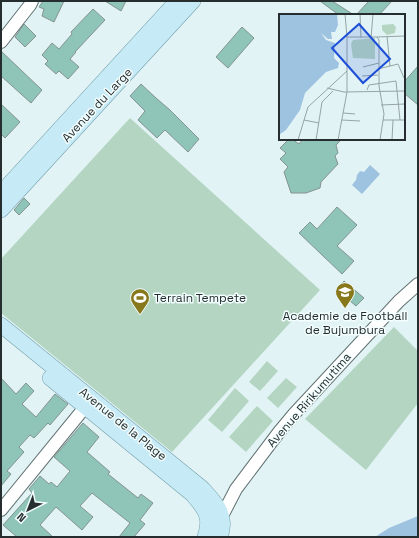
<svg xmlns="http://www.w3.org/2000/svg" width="419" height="538" viewBox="0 0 419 538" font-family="'Space Grotesk',sans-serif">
<rect width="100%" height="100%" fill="#e1f3f4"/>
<path fill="#b4d5c2" d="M130,118L320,290L172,452L1,313V259Z
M394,327L418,351V403L366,470L305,419Z
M267,361L278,371L260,391L249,382Z
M286,378L297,387L278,408L267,398Z
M235,388L249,401L222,432L208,420Z
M257,406L273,421L246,452L229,437Z"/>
<path fill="#9ec3e0" d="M370,165L380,174L362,194L352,185L356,180L357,175L360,171L364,172Z
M418,516V537H375L389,528Z"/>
<path fill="#8fc4b9" stroke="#849490" d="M43,1H64L54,22L42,16L44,9L39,7Z
M105,1H126L121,11Z
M320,1H332L354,15H339Z
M369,1H392L379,15H356Z
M93,9L105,20L75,52H76L70,59L79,67L68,79L59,71L56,74L45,64L48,61L42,55L52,43L59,49L72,34L71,32Z
M24,24L36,36L25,47L15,37Z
M242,27L254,38L228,68L216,57Z
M1,51L42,90L31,103L1,76Z
M418,66V105L404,93V82Z
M141,84L156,98L170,110L199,139L188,152L165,130L157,138L138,120L145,111L130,96Z
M1,104L20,122L5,138L1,134Z
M289,139H292L299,144L303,139H342L336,145L338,153L335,156L338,164L321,182L320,188L306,193H291L284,172L288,167L280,159L286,153L280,148Z
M24,198L30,204L19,215L14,210Z
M337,207L357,225L337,246L354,261L342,274L299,233L310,222L317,229Z
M344,281L364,298L356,306L337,290Z
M1,378L16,394L26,383L34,391L22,404L36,417L55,394L68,404L50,425L48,423L34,438L30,435L19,447L24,452L7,471L11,474L1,486Z
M83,423L99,437L87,452L110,472L108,474L138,498L141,494L153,503L140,520L145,524L134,537H119L130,523L92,493L80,506L93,517L82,530L56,507L40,525L53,537H17L3,525L32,493L29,489L40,476L49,484L51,482L57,487L70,471L54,457Z"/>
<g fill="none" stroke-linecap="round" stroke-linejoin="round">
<defs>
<path id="minor" d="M1,42L30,5L32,1
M1,510L90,401
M217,518L222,516L236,489L279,432L294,414L399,301L418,284"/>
<path id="major" d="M1,193L177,1
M1,210L193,1
M1,325L202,488C216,503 228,515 220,537
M50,378L192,494C205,509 212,517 205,537"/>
</defs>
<use href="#minor" stroke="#617172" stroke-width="14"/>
<use href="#major" stroke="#759fac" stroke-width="16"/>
<use href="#minor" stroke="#fff" stroke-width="12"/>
<use href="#major" stroke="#c6eaf6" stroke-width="15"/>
</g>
<defs>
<symbol id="school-pin" viewBox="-11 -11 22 30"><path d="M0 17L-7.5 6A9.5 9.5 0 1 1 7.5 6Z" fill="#88781c" stroke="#f3feff"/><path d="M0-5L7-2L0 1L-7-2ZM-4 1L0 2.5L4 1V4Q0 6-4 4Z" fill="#fff"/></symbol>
<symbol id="stadium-pin" viewBox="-11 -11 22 30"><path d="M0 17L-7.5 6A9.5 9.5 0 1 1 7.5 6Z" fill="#88781c" stroke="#f3feff"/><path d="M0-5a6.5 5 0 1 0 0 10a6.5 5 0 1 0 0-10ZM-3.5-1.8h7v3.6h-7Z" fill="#fff"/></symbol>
</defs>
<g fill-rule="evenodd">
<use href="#school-pin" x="334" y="281" width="22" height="30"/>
<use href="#stadium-pin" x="129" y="287" width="22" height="30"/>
</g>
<g text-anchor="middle" stroke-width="3" stroke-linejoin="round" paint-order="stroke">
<g font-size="12" fill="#262d2e" stroke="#f3feff">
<text transform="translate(97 105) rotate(-47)" y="4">Avenue du Large</text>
<text transform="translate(309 400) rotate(-49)" y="4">Avenue Ririkumutima</text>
<text transform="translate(123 424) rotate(39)" y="4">Avenue de la Plage</text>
</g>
<g font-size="12" fill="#262d2e" stroke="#f3feff" text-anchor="start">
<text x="154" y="302">Terrain Tempete</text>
<text x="345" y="320" text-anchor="middle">Academie de Football<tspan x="345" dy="14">de Bujumbura</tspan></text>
</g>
</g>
<g transform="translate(279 14)">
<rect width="126" height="126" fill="#e1f3f4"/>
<path d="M114,10L117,13L116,19L108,21L103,16V11ZM96,24V45L74,44L72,30L74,26Z" fill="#b4d5c2"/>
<path d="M0,0H58L59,11L56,18H52L53,25H49L42,19L47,26L56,29L55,44L60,49L59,54L47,58L26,79L21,96L7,116L0,121Z" fill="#9ec3e0"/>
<path fill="none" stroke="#96a4a5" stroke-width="1" d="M66,0L68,23H98L100,26V72L105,100L101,126M81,0L82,24M98,23L126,22M92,24L94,0M111,52L119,50L125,64M84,53L100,49M99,55L111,52L108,22M83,62L99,61M48,74L65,78L126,77M88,76L90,71L117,67L121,106M102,91L126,90M64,99L76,100M25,106L40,109M63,106L81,107M104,106H126M19,126L29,93L68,57M37,126L43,88L54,77M59,126L68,78V23M113,126L114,106"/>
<path fill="#1d4ed8" fill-opacity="0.15" stroke="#1d4ed8" stroke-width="2" d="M80,10L111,45L84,69L53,34Z"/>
<rect width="126" height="126" fill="none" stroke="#262d2e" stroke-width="2"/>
</g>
<rect width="419" height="538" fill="none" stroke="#262d2e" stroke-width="4"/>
<g transform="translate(28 510) rotate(222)" stroke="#f3feff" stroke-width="3" paint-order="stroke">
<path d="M0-3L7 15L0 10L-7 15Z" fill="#262d2e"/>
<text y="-6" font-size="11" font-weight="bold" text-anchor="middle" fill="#262d2e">N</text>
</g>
</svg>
